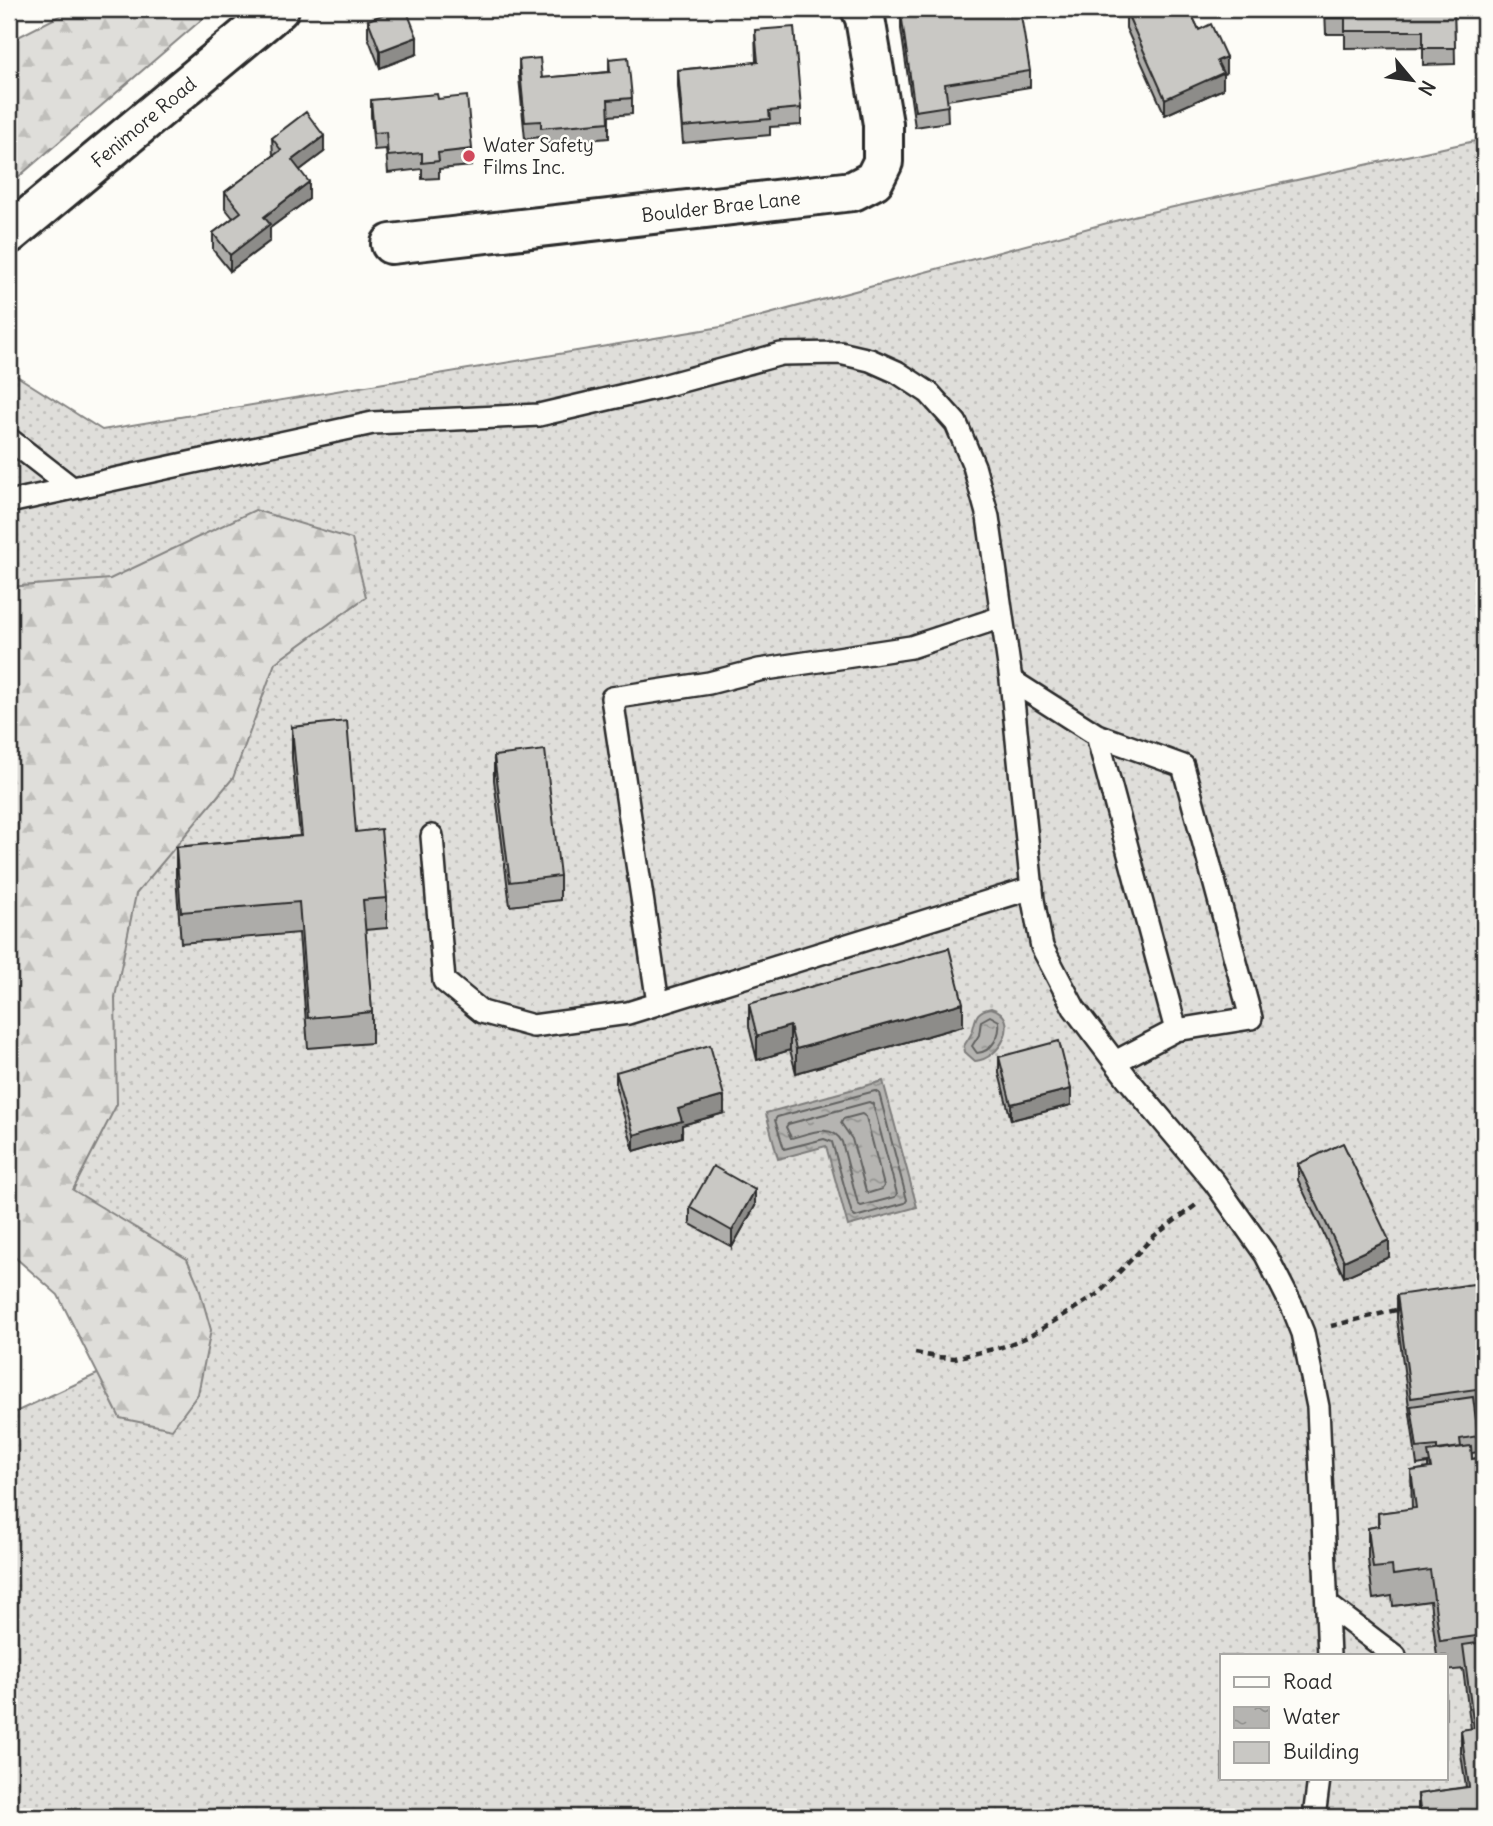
<svg xmlns="http://www.w3.org/2000/svg" width="1493" height="1826" viewBox="0 0 1493 1826" font-family="Delius,sans-serif">
<defs>
<pattern id="grass-dots" width="8" height="8" patternUnits="userSpaceOnUse" patternTransform="scale(1.75)"><rect width="8" height="8" fill="#dfdeda"/><path d="M2 2h.1M6 6h.1" fill="none" stroke="#c0bfbb" stroke-width="1.8" stroke-linecap="round"/></pattern>
<pattern id="forest-firs" width="22" height="20" patternUnits="userSpaceOnUse" patternTransform="scale(1.75)"><rect width="22" height="20" fill="#dfdeda"/><path d="M5 1l3.5 6h-7zM16 11l3.5 6h-7z" fill="#c0bfbb"/></pattern>
<pattern id="water-ripples" width="26" height="14" patternUnits="userSpaceOnUse" patternTransform="scale(1.75)"><rect width="26" height="14" fill="#b5b4b1"/><path d="M2 4q2-2 4 0t4 0M15 11q2-2 4 0t4 0" fill="none" stroke="#939390"/></pattern>
</defs>
<rect width="100%" height="100%" fill="#fdfcf7"/>
<filter id="ink" filterUnits="userSpaceOnUse"><feTurbulence type="fractalNoise" baseFrequency=".0143" numOctaves="2"/><feDisplacementMap in="SourceGraphic" scale="14" xChannelSelector="R" yChannelSelector="G"/><feConvolveMatrix kernelMatrix="1 2 1 2 8 2 1 2 1" color-interpolation-filters="sRGB"/></filter>
<g filter="url(#ink)">
<path fill="url(#grass-dots)" stroke="#858482" stroke-width="2" fill-rule="evenodd" d="M1484,139V1817H9V1415L134,1357L9,1169V371L102,430L721,327L1137,215ZM1222,1656H1446V1779H1222Z"/>
<path fill="url(#forest-firs)" stroke="#858482" stroke-width="2" d="M73,9H214L9,185V43L14,39Z
M255,510L352,539L366,597L275,663L233,778L136,894L115,997L117,1104L73,1190L187,1259L198,1284L211,1330L198,1394L172,1429L120,1418L58,1295L9,1252V587L110,579Z"/>
<path fill="url(#water-ripples)" stroke="#7e7d7b" stroke-width="2" d="M991,1008C1023,1017 1000,1060 975,1061L965,1052L964,1046C967,1040 972,1035 973,1029C976,1017 976,1011 991,1008Z
M883,1081L917,1207L848,1226L826,1146L778,1159L766,1113Z"/>
<g fill="none" stroke-linecap="round" stroke-linejoin="round">
<path stroke="#626261" stroke-width="2" d="M990,1016L999,1021C1001,1035 992,1052 977,1053L972,1046L979,1035L981,1021Z
M875,1091L879,1093L907,1200L905,1203L855,1217L852,1214L832,1142L824,1139L784,1149L775,1120L777,1117Z
M869,1102L873,1104L897,1194L895,1197L861,1206L858,1204L842,1142C831,1122 809,1134 791,1138L786,1127L788,1124Z
M862,1114L866,1117L884,1186L882,1189L869,1193L866,1191L852,1139L841,1123L843,1119Z"/>
<defs>
<path id="lane" d="M9,439L72,488
M9,502L373,423L539,415L659,387L781,354L840,353L870,360L897,372L929,393L956,423L974,466L988,517L1011,680L1033,900L1042,947L1074,1008L1127,1078L1215,1183L1266,1255L1293,1308L1303,1333L1318,1407L1329,1656
M1011,680L1097,735L1183,766L1251,1018L1176,1030L1115,1062
M1097,735L1176,1030
M432,836L444,981L482,1012L533,1026L628,1013L1032,888
M658,1003L612,698L709,683L759,670L911,647L1002,617
M1328,1605L1395,1656
M1314,1817L1319,1779"/>
<g id="street">
<path id="s1" d="M391,244L853,191L874,180L883,162V124L865,18L861,9"/>
</g>
<g id="secondary">
<path id="s2" d="M9,234L279,9"/>
</g>
</defs>
<use href="#lane" stroke="#2b2b2b" stroke-width="26"/>
<use href="#street" stroke="#2b2b2b" stroke-width="44"/>
<use href="#secondary" stroke="#2b2b2b" stroke-width="44"/>
<path stroke="#2b2b2b" stroke-width="4.5" stroke-dasharray="7 5" stroke-linecap="butt" d="M1470,1296H1484
M1331,1326L1400,1309
M915,1353L936,1357L955,1358L1002,1347L1030,1336L1098,1294L1154,1236L1196,1205"/>
<use href="#lane" stroke="#fdfcf7" stroke-width="21"/>
<use href="#street" stroke="#fdfcf7" stroke-width="38"/>
<use href="#secondary" stroke="#fdfcf7" stroke-width="38"/>
</g>
<path fill="#adaca9" stroke="#2b2b2b" stroke-width="2" d="M1125,9H1189L1199,30L1226,73L1223,74V89L1165,115L1126,28V12Z
M1325,9H1454L1455,64L1423,65V47L1345,48V34H1326Z
M901,13L939,15L1030,71V87L947,100L948,122L915,127L901,29Z
M368,20L417,54L380,68L368,37Z
M755,30L801,108V125L770,127V135L683,143L678,86V70L756,62Z
M609,59L632,98V114L609,116V138L541,144V137L525,139L519,77V60L542,78L609,72Z
M438,99L472,149V166L439,169V178L422,179V169L388,173L386,149L374,150L371,116V100Z
M272,138L324,152L300,170L309,199L270,228V241L230,271L213,250V233L233,218L225,208V192L273,156Z
M292,727L356,832L387,898V928L365,930L372,1012V1043L308,1048L299,933L181,943L176,877V847L300,836L292,758Z
M494,756L560,876V900L510,906L494,780Z
M749,1004L963,1026L796,1073L790,1050L757,1060L749,1027Z
M999,1057L1071,1105L1011,1120L999,1073Z
M616,1072L724,1113L682,1125V1137L634,1151L616,1088Z
M1298,1164L1389,1257L1344,1277L1298,1180Z
M755,1206L732,1247L690,1224V1207Z
M1397,1295L1484,1357V1412L1475,1413L1478,1436V1452L1472,1453V1459L1484,1457V1817H1418V1794L1466,1787L1461,1754V1730L1471,1729L1463,1669L1446,1671V1656H1437L1430,1601L1393,1606L1392,1596L1373,1599L1368,1559V1528L1378,1526V1513L1412,1509L1411,1471L1428,1468V1463L1417,1465L1397,1319Z"/>
<path fill="#8d8c89" stroke="#2b2b2b" stroke-width="2" d="M417,37V54L380,68V51Z
M1226,57V73L1223,74V89L1165,115V99L1217,61Z
M324,136V152L292,176V160Z
M309,182V199L270,228V241L230,271V255L264,217Z
M963,1003V1026L796,1073V1049Z
M790,1026V1050L757,1060V1036Z
M1071,1089V1105L1011,1120V1104Z
M724,1096V1113L682,1125V1137L634,1151V1135L678,1109Z
M755,1190V1206L732,1247V1231Z
M1389,1240V1257L1344,1277V1261Z"/>
<path fill="#c9c8c4" stroke="#2b2b2b" stroke-width="2" d="M399,9H406L417,37L380,51L368,20Z
M930,9H938L939,15L980,9H1020L1030,71L945,84L948,106L915,111L901,13Z
M1132,9H1189L1199,30L1211,24L1226,57L1217,61L1223,73L1165,99L1126,11Z
M1326,9H1454L1455,48H1423V31H1345V18H1326Z
M794,27L801,108L769,111L770,119L683,127L678,70L758,62L755,30Z
M628,57L632,98L608,100L609,122L541,128V121L525,122L519,60L540,58L542,78L610,72L609,59Z
M437,94L438,99L467,96L472,149L438,153L439,161L422,163V153L388,156L386,132L374,133L371,100Z
M306,112L324,136L292,160L309,182L264,217L270,224L230,255L213,233L241,212L225,192L281,150L272,138Z
M347,721L356,832L381,829L387,898L363,900L372,1012L308,1018L299,902L181,912L176,847L302,836L292,727Z
M545,750L560,876L510,882L494,756Z
M949,948L963,1003L796,1049L790,1026L757,1036L749,1004Z
M1059,1041L1071,1089L1011,1104L999,1057Z
M710,1045L724,1096L678,1109L682,1121L634,1135L616,1072Z
M1343,1143L1389,1240L1344,1261L1298,1164Z
M713,1166L755,1190L732,1231L690,1207Z
M1474,1284L1484,1357V1388L1411,1398L1397,1295Z
M1473,1397L1478,1436L1460,1439L1461,1447L1437,1450V1446L1417,1448L1411,1406Z
M1471,1446L1472,1459L1484,1457V1635L1440,1641L1430,1570L1393,1575L1392,1566L1373,1568L1368,1528L1379,1526L1378,1513L1416,1508L1411,1471L1431,1468L1428,1452Z
M1484,1642V1817H1421L1418,1794L1469,1787L1461,1730L1474,1728L1463,1645Z"/>
</g>
<circle fill="#d1495b" stroke="#fdfcf7" stroke-width="2.5" cx="469" cy="156" r="7"/>
<g text-anchor="middle" stroke-width="5" stroke-linejoin="round" paint-order="stroke">
<g font-size="19" fill="#2b2b2b" stroke="#fdfcf7">
<text dy="7" stroke="none"><textPath href="#s2" startOffset="175">Fenimore Road</textPath></text>
<text dy="7" stroke="none"><textPath href="#s1" startOffset="332">Boulder Brae Lane</textPath></text>
</g>
<g font-size="19" fill="#2b2b2b" stroke="#fdfcf7" text-anchor="start">
<text x="483" y="152">Water Safety<tspan x="483" dy="22">Films Inc.</tspan></text>
</g>
</g>
<rect width="1493" height="1826" fill="none" stroke="#fdfcf7" stroke-width="35"/>
<rect x="18" y="18" width="1458" height="1791" fill="none" stroke="#2b2b2b" stroke-width="2.5" filter="url(#ink)"/>
<rect x="1220" y="1654" width="228" height="126" fill="#fdfcf7" stroke="#a9a8a5" stroke-width="2"/>
<rect x="1234" y="1677" width="35" height="10" fill="#fdfcf7" stroke="#a9a8a5" stroke-width="2"/>
<text x="1283" y="1689" font-size="21" fill="#2b2b2b">Road</text>
<rect x="1234" y="1707" width="35" height="21" fill="url(#water-ripples)" stroke="#a9a8a5" stroke-width="2"/>
<text x="1283" y="1724" font-size="21" fill="#2b2b2b">Water</text>
<rect x="1234" y="1742" width="35" height="21" fill="#c9c8c4" stroke="#a9a8a5" stroke-width="2"/>
<text x="1283" y="1759" font-size="21" fill="#2b2b2b">Building</text>
<g transform="translate(1412 80) rotate(119)" stroke="#fdfcf7" stroke-width="5" paint-order="stroke">
<path d="M0-5L12 26L0 18L-12 26Z" fill="#2b2b2b"/>
<text y="-10" font-size="19" font-weight="bold" text-anchor="middle" fill="#2b2b2b">N</text>
</g>
</svg>
